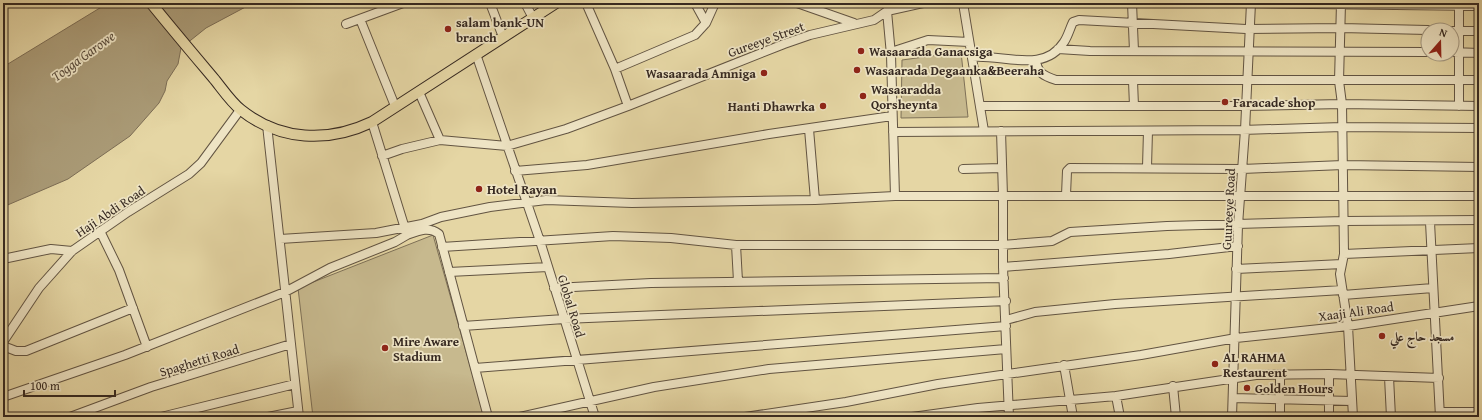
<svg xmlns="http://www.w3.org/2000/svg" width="1482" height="420" viewBox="0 0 1482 420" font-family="'Gentium Book Plus',Amiri,serif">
<rect width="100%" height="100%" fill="#e5d6a4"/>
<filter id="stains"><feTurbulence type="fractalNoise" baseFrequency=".005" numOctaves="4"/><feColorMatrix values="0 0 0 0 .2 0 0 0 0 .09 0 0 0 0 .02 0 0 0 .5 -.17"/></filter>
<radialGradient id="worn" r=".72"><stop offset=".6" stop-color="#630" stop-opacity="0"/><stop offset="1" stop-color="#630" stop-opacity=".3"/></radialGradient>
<path fill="#c7b98e" stroke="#7e7158" d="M961,52L968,117L901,118L902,60Z
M433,235L484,415L478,417H313L298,288Z"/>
<path fill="#aa9b77" stroke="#7c6d55" d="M108,3H253L206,28L181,48L178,64L167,81L165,91L159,103L130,136L68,179L3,207V67Z"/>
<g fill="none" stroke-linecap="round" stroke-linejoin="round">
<defs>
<path id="minor" d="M490,3L503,37
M525,3L533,18
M586,3L615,69L628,106
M797,3L854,23
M963,3L984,131
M1132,3L1134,51
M1240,3L1479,6
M1341,3L1339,81L1342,104L1344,254L1340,274L1348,326L1353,417
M1459,3V106
M887,11L891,55L895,196
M360,19L395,106
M706,23L715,3
M346,24L403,3
M1452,31H1479
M1058,49L1090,51L1428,52
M891,52L928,40L969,42
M1452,52L1479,53
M476,54L540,241L595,417
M972,57C1003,54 1044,74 1064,42C1068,36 1070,28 1073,22L1079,20L1246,29L1341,28L1428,30
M1036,60C1037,73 1044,76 1056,80H1479
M615,69L695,35L706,23L695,3
M1133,81L1134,106
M419,92L440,140
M981,106H1243L1342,104L1479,106
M372,122L407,235C418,231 429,226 439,234L488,417
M267,125L299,417
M809,129L815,200
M1001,131L1003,196V267L1009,417
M893,132L1242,130L1342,127L1479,128
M382,156L402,149L440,140L507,146L566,129L628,106L784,44L810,35L874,20L887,11L923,3
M1147,167L1148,131
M963,169L1002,168
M515,171L587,165L769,134L892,116
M1066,195L1067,171L1070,168L1242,169L1343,165L1479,167
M1430,222L1440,417
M100,231L119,270L147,347
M280,239L376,233L422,224L441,217L490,207L546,200L632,203L815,200L895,196H1479
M736,245L738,281
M442,247L613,236L671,238L736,245H1002L1052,241L1070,232L1167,226L1344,221L1479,220
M1344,254L1479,248
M3,259L51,249L72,251
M1003,267L1169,254L1238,246
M1236,269L1342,264
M449,272L548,267
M554,288L651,283L1004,278
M1343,295L1433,288
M1006,320L1035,312L1115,304L1342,290
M463,326L564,319L1006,301
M3,342L39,288L72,251L128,212L189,174L201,163L240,110
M3,346L16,351H26L133,308
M1064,365L1073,417
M475,368L1006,326
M1329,374V417
M1389,377L1391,417
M1173,386L1176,417
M1116,396L1120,417
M3,397L125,355L285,292L330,268L395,242L407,235
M1233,398L1352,401
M1440,412H1479
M70,417L151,387L291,344
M161,417L295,384
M268,417L298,411
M520,417L654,387L769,369L1006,349
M745,417L846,402L938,384L1141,355L1236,338L1348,326L1479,306
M912,417L978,408L1116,396L1256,375L1329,374L1439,378
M1232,417L1238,225L1245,130L1251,3
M1280,417V375"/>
<path id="major" d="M151,3C172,29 194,55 215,80C223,90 231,102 241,110C280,141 328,143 372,122L556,3"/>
</defs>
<use href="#minor" stroke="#625442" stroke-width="10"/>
<use href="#major" stroke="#362921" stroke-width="12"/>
<use href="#minor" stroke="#eee4c4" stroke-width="8"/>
<use href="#major" stroke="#e5d6a4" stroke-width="10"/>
</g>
<g fill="#8f2418" stroke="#eee4c4" stroke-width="1.5">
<circle cx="448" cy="29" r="4"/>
<circle cx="861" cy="51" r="4"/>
<circle cx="857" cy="70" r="4"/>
<circle cx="764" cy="73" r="4"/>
<circle cx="863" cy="96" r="4"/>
<circle cx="1225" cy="102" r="4"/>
<circle cx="823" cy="106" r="4"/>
<circle cx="479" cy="189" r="4"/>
<circle cx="1382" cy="336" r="4"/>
<circle cx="385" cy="348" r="4"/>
<circle cx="1215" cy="364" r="4"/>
<circle cx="1247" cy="388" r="4"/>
</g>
<g text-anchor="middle" stroke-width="3.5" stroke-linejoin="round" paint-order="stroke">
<g font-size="13" font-weight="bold" fill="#362921" stroke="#eee4c4" text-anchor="start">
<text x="456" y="27">salam bank-UN<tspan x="456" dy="15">branch</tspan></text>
<text x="869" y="56">Wasaarada Ganacsiga</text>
<text x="865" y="75">Wasaarada Degaanka&amp;Beeraha</text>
<text x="756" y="78" text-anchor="end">Wasaarada Amniga</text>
<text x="871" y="94">Wasaaradda<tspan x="871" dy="15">Qorsheynta</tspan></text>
<text x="1233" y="107">Faracade shop</text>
<text x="815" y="111" text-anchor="end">Hanti Dhawrka</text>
<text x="487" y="194">Hotel Rayan</text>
<text x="1390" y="341">مسجد حاج علي</text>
<text x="393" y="346">Mire Aware<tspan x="393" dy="15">Stadium</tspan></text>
<text x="1223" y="362">AL RAHMA<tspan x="1223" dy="15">Restaurent</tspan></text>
<text x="1255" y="393">Golden Hours</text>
</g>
<g font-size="13" fill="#362921" stroke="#eee4c4">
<text transform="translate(766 39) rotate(-20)" y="5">Gureeye Street</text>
<text transform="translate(1228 209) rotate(-87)" y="5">Guureeye Road</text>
<text transform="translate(110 211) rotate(-34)" y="5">Haji Abdi Road</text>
<text transform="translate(572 306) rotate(73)" y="5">Global Road</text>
<text transform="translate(1356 311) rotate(-8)" y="5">Xaaji Ali Road</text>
<text transform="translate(199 360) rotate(-17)" y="5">Spaghetti Road</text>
</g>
<g font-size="14" font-style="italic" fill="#594b3b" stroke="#eee4c4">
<text transform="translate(83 56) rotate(-36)" y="5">Togga Garowe</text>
</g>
</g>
<rect width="1482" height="420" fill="none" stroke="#e5d6a4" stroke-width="16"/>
<rect x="4" y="4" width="1474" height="412" fill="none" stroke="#362921" stroke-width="2"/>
<rect x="8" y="8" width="1466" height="404" fill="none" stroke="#362921"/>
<g transform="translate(1440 42) rotate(20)"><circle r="19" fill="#eee4c4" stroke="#a49983"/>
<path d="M0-3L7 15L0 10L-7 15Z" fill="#8f2418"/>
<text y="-6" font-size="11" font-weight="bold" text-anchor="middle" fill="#362921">N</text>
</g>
<path d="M24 390v6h91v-6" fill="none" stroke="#362921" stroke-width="2"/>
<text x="30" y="390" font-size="12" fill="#362921" stroke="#eee4c4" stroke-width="3" paint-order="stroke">100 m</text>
<rect width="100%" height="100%" filter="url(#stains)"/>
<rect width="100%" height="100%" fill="url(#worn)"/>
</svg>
